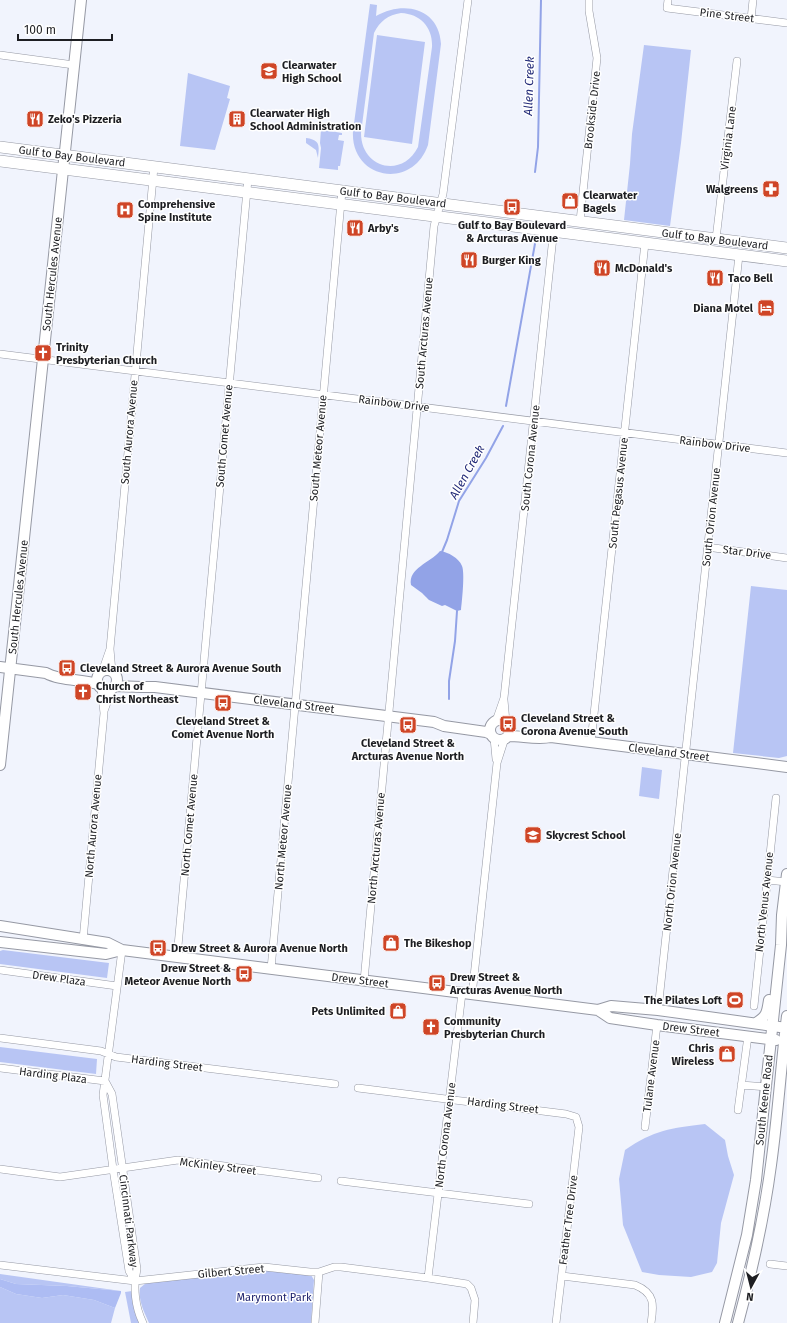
<svg xmlns="http://www.w3.org/2000/svg" width="787" height="1323" viewBox="0 0 787 1323" font-family="'Fira Sans',sans-serif">
<rect width="100%" height="100%" fill="#f1f4fd"/>
<path fill="#b8c5f4" fill-rule="evenodd" d="M370,4L377,5L376,16C404,0 439,8 441,44L428,145C412,191 350,179 353,131ZM401,13C421,14 433,28 432,47L418,147C402,179 361,168 361,133L374,33C380,21 388,15 401,13Z
M377,35L425,42L412,144L364,137Z
M644,45L691,50L681,143L670,226L624,220L630,164L632,134Z
M188,73L230,86L227,98L230,99L215,150L180,146Z
M323,128L330,129V131L342,133V135H339L338,140L344,141L340,166H338V170L319,168L321,148L320,143L321,129Z
M306,138C321,140 319,146 318,158L316,150L306,143Z
M751,586L787,590V756L779,758L733,753Z
M642,767L662,770L659,799L639,796Z
M3,950L109,963L107,978L0,964V951Z
M0,1047L97,1059L96,1074L0,1062Z
M705,1124L725,1140L728,1156L734,1175L721,1223L717,1263L712,1272L691,1277L659,1275L642,1272L623,1225L619,1179L625,1150C654,1130 671,1128 705,1124Z
M268,1270L311,1275L314,1280L311,1323H149C144,1312 138,1300 140,1288L146,1283Z
M0,1274L121,1291L67,1286L16,1284L0,1279Z
M0,1287L16,1294L42,1298L63,1295L94,1300L115,1308L111,1323H0Z
M132,1291L135,1308L139,1323H131L125,1292Z"/>
<path fill="#adbcf3" d="M0,1279L16,1284L67,1286L121,1291V1293L115,1308L94,1300L63,1295L42,1298L16,1294L0,1287Z"/>
<path fill="#92a3e7" d="M440,551C448,552 459,558 462,566C465,573 462,601 461,610L457,611L445,605L442,606L429,600L422,593L411,585C408,568 430,563 440,551Z"/>
<g fill="none" stroke-linecap="round" stroke-linejoin="round">
<path stroke="#92a3e7" stroke-width="2" d="M535,172L538,147L541,0
M506,406L536,238
M442,552L447,540L459,501L486,458L503,426
M449,699V681L455,641L457,611"/>
<defs>
<path id="street" d="M668,0L667,8L787,23
M751,19L753,0
M0,55L74,65
M580,221L597,58L589,11V0
M716,239L737,61
M0,354L787,453
M707,547L787,558
M102,672L110,649
M112,672L110,649L154,167
M504,700L506,722
M104,711L112,689
M496,721L504,698L555,218
M494,738L496,759
M591,742L645,243
M767,880L787,882
M83,940L104,713L101,688
M122,950L103,1095L113,1169L129,1271L135,1281
M177,957L248,179
M271,969L342,191
M0,970L117,986
M364,981L434,226L443,194L468,0
M472,995L497,763L505,738
M754,1006L776,798
M658,1010L739,255
M0,1038L101,1051L116,1057L335,1084
M0,1068L105,1081
M105,1081L112,1094L137,1269C133,1287 135,1307 143,1323
M741,1085L766,1087
M358,1088L566,1114L576,1117L579,1127L556,1323
M738,1110L748,1036
M645,1127L657,1025
M0,1169L60,1177L178,1160L318,1178
M341,1181L529,1204
M770,1264L787,1266
M0,1265L135,1281L264,1267L310,1272H319L334,1267H341L428,1278L467,1284L471,1288L475,1300L473,1323
M562,1276L635,1285C655,1293 654,1305 651,1323
M428,1278L462,993
M315,1323L319,1272"/>
<path id="secondary" d="M0,667L46,673C60,681 82,679 98,684
M97 680a10 10 0 1 1 20 0a10 10 0 1 1-20 0Z
M115,686L141,687H155L434,722L444,726L486,732L491,734
M490 730a10 10 0 1 1 20 0a10 10 0 1 1-20 0Z
M508,736C523,736 537,740 551,737L787,767
M0,765L81,0
M0,926L108,943L122,950L598,1010L611,1006L658,1010L787,1028
M0,942L106,954L122,950
M598,1010L610,1018L657,1025L776,1040
M756,1023C767,1016 767,1013 769,1000
M725,1323L747,1235L756,1180L781,945L782,915L787,874
M738,1323C752,1271 764,1218 771,1165C778,1115 781,1065 787,1016"/>
<path id="primary" d="M0,147L787,248
M0,161L787,261"/>
</defs>
<use href="#street" stroke="#9699a4" stroke-width="8"/>
<use href="#secondary" stroke="#9699a4" stroke-width="12"/>
<use href="#primary" stroke="#9699a4" stroke-width="12"/>
<use href="#street" stroke="#fff" stroke-width="7"/>
<use href="#secondary" stroke="#fff" stroke-width="10"/>
<use href="#primary" stroke="#fff" stroke-width="11"/>
</g>
<defs>
<symbol id="school-square" viewBox="-11 -11 22 22"><rect x="-9" y="-9" width="18" height="18" rx="4" fill="#cf4526" stroke="#fff"/><path d="M0-5L7-2L0 1L-7-2ZM-4 1L0 2.5L4 1V4Q0 6-4 4Z" fill="#fff"/></symbol>
<symbol id="restaurant-square" viewBox="-11 -11 22 22"><rect x="-9" y="-9" width="18" height="18" rx="4" fill="#cf4526" stroke="#fff"/><path d="M-5-6h1v4h1v-4h1v4h1v-4h1v5L-1.5 .5V6h-2V.5L-5-1ZM5-6V6H3V1.5H1.5Q1.5-4 5-6Z" fill="#fff"/></symbol>
<symbol id="building-square" viewBox="-11 -11 22 22"><rect x="-9" y="-9" width="18" height="18" rx="4" fill="#cf4526" stroke="#fff"/><path d="M-4-6H4V6H1V3H-1V6H-4ZM-2.5-4.3h1.7v1.8h-1.7ZM.8-4.3h1.7v1.8H.8ZM-2.5-1h1.7V.8h-1.7ZM.8-1h1.7V.8H.8Z" fill="#fff"/></symbol>
<symbol id="pharmacy-square" viewBox="-11 -11 22 22"><rect x="-9" y="-9" width="18" height="18" rx="4" fill="#cf4526" stroke="#fff"/><path d="M-2-6h4v4h4v4h-4v4h-4v-4h-4v-4h4Z" fill="#fff"/></symbol>
<symbol id="shop-square" viewBox="-11 -11 22 22"><rect x="-9" y="-9" width="18" height="18" rx="4" fill="#cf4526" stroke="#fff"/><path d="M-5-2.5h2.3a2.7 3.5 0 0 1 5.4 0H5L5.5 6h-11ZM-1.5-2.5h3a1.5 2.3 0 0 0-3 0Z" fill="#fff"/></symbol>
<symbol id="bus-square" viewBox="-11 -11 22 22"><rect x="-9" y="-9" width="18" height="18" rx="4" fill="#cf4526" stroke="#fff"/><path d="M-5-6H5V4H4V6H2V4H-2V6H-4V4H-5ZM-3.5-4V0h7V-4ZM-3.5 1.2v1.5H-2V1.2ZM2 1.2v1.5H3.5V1.2Z" fill="#fff"/></symbol>
<symbol id="hospital-square" viewBox="-11 -11 22 22"><rect x="-9" y="-9" width="18" height="18" rx="4" fill="#cf4526" stroke="#fff"/><path d="M-5-5h3v3.5h4V-5h3V5h-3V1.5h-4V5h-3Z" fill="#fff"/></symbol>
<symbol id="hotel-square" viewBox="-11 -11 22 22"><rect x="-9" y="-9" width="18" height="18" rx="4" fill="#cf4526" stroke="#fff"/><path d="M-6-4.5h1.5V1H6V5H4.5V3h-9V5H-6ZM-4 0a1.8 1.8 0 1 1 3.6 0ZM.5 0V-2.5h3Q6-2.5 6 0Z" fill="#fff"/></symbol>
<symbol id="church-square" viewBox="-11 -11 22 22"><rect x="-9" y="-9" width="18" height="18" rx="4" fill="#cf4526" stroke="#fff"/><path d="M-1.2-6h2.4v3.5h3.3v2.4h-3.3V6h-2.4V-.1h-3.3v-2.4h3.3Z" fill="#fff"/></symbol>
<symbol id="stadium-square" viewBox="-11 -11 22 22"><rect x="-9" y="-9" width="18" height="18" rx="4" fill="#cf4526" stroke="#fff"/><path d="M0-5a6.5 5 0 1 0 0 10a6.5 5 0 1 0 0-10ZM-3.5-1.8h7v3.6h-7Z" fill="#fff"/></symbol>
</defs>
<g fill-rule="evenodd">
<use href="#school-square" x="259" y="61" width="20" height="20"/>
<use href="#restaurant-square" x="25" y="109" width="20" height="20"/>
<use href="#building-square" x="227" y="109" width="20" height="20"/>
<use href="#pharmacy-square" x="761" y="179" width="20" height="20"/>
<use href="#shop-square" x="560" y="191" width="20" height="20"/>
<use href="#bus-square" x="502" y="197" width="20" height="20"/>
<use href="#hospital-square" x="115" y="200" width="20" height="20"/>
<use href="#restaurant-square" x="345" y="218" width="20" height="20"/>
<use href="#restaurant-square" x="459" y="250" width="20" height="20"/>
<use href="#restaurant-square" x="592" y="258" width="20" height="20"/>
<use href="#restaurant-square" x="705" y="268" width="20" height="20"/>
<use href="#hotel-square" x="756" y="298" width="20" height="20"/>
<use href="#church-square" x="33" y="343" width="20" height="20"/>
<use href="#bus-square" x="57" y="658" width="20" height="20"/>
<use href="#church-square" x="73" y="682" width="20" height="20"/>
<use href="#bus-square" x="213" y="693" width="20" height="20"/>
<use href="#bus-square" x="498" y="714" width="20" height="20"/>
<use href="#bus-square" x="398" y="715" width="20" height="20"/>
<use href="#school-square" x="523" y="825" width="20" height="20"/>
<use href="#shop-square" x="381" y="933" width="20" height="20"/>
<use href="#bus-square" x="148" y="938" width="20" height="20"/>
<use href="#bus-square" x="234" y="964" width="20" height="20"/>
<use href="#bus-square" x="427" y="973" width="20" height="20"/>
<use href="#stadium-square" x="725" y="990" width="20" height="20"/>
<use href="#shop-square" x="388" y="1001" width="20" height="20"/>
<use href="#church-square" x="421" y="1017" width="20" height="20"/>
<use href="#shop-square" x="717" y="1044" width="20" height="20"/>
</g>
<g text-anchor="middle" stroke-width="3" stroke-linejoin="round" paint-order="stroke">
<g font-size="11" fill="#1d1e22" stroke="#fff">
<text transform="translate(727 15) rotate(7)" y="4">Pine Street</text>
<text transform="translate(592 110) rotate(-84)" y="4">Brookside Drive</text>
<text transform="translate(728 138) rotate(-83)" y="4">Virginia Lane</text>
<text transform="translate(72 156) rotate(7)" y="4">Gulf to Bay Boulevard</text>
<text transform="translate(393 197) rotate(7)" y="4">Gulf to Bay Boulevard</text>
<text transform="translate(715 239) rotate(7)" y="4">Gulf to Bay Boulevard</text>
<text transform="translate(52 274) rotate(-84)" y="4">South Hercules Avenue</text>
<text transform="translate(424 333) rotate(-85)" y="4">South Arcturas Avenue</text>
<text transform="translate(394 403) rotate(7)" y="4">Rainbow Drive</text>
<text transform="translate(129 432) rotate(-85)" y="4">South Aurora Avenue</text>
<text transform="translate(224 436) rotate(-85)" y="4">South Comet Avenue</text>
<text transform="translate(715 444) rotate(7)" y="4">Rainbow Drive</text>
<text transform="translate(318 448) rotate(-85)" y="4">South Meteor Avenue</text>
<text transform="translate(530 458) rotate(-84)" y="4">South Corona Avenue</text>
<text transform="translate(618 493) rotate(-84)" y="4">South Pegasus Avenue</text>
<text transform="translate(711 517) rotate(-84)" y="4">South Orion Avenue</text>
<text transform="translate(747 552) rotate(7)" y="4">Star Drive</text>
<text transform="translate(18 597) rotate(-84)" y="4">South Hercules Avenue</text>
<text transform="translate(294 704) rotate(7)" y="4">Cleveland Street</text>
<text transform="translate(669 752) rotate(7)" y="4">Cleveland Street</text>
<text transform="translate(189 825) rotate(-85)" y="4">North Comet Avenue</text>
<text transform="translate(93 826) rotate(-85)" y="4">North Aurora Avenue</text>
<text transform="translate(283 837) rotate(-85)" y="4">North Meteor Avenue</text>
<text transform="translate(376 848) rotate(-85)" y="4">North Arcturas Avenue</text>
<text transform="translate(672 882) rotate(-84)" y="4">North Orion Avenue</text>
<text transform="translate(764 902) rotate(-84)" y="4">North Venus Avenue</text>
<text transform="translate(59 978) rotate(8)" y="4">Drew Plaza</text>
<text transform="translate(360 980) rotate(7)" y="4">Drew Street</text>
<text transform="translate(691 1029) rotate(7)" y="4">Drew Street</text>
<text transform="translate(167 1063) rotate(7)" y="4">Harding Street</text>
<text transform="translate(53 1075) rotate(7)" y="4">Harding Plaza</text>
<text transform="translate(651 1076) rotate(-83)" y="4">Tulane Avenue</text>
<text transform="translate(764 1100) rotate(-84)" y="4">South Keene Road</text>
<text transform="translate(503 1105) rotate(7)" y="4">Harding Street</text>
<text transform="translate(445 1135) rotate(-83)" y="4">North Corona Avenue</text>
<text transform="translate(218 1166) rotate(7)" y="4">McKinley Street</text>
<text transform="translate(568 1220) rotate(-83)" y="4">Feather Tree Drive</text>
<text transform="translate(129 1221) rotate(83)" y="4">Cincinnati Parkway</text>
<text transform="translate(231 1271) rotate(-5)" y="4">Gilbert Street</text>
</g>
<g font-size="11" font-weight="bold" fill="#1d1e22" stroke="#fff" text-anchor="start">
<text x="282" y="69">Clearwater<tspan x="282" dy="13">High School</tspan></text>
<text x="250" y="117">Clearwater High<tspan x="250" dy="13">School Administration</tspan></text>
<text x="48" y="123">Zeko's Pizzeria</text>
<text x="758" y="193" text-anchor="end">Walgreens</text>
<text x="583" y="199">Clearwater<tspan x="583" dy="13">Bagels</tspan></text>
<text x="138" y="208">Comprehensive<tspan x="138" dy="13">Spine Institute</tspan></text>
<text x="512" y="229" text-anchor="middle">Gulf to Bay Boulevard<tspan x="512" dy="13">&amp; Arcturas Avenue</tspan></text>
<text x="368" y="232">Arby's</text>
<text x="482" y="264">Burger King</text>
<text x="615" y="272">McDonald's</text>
<text x="728" y="282">Taco Bell</text>
<text x="753" y="312" text-anchor="end">Diana Motel</text>
<text x="56" y="351">Trinity<tspan x="56" dy="13">Presbyterian Church</tspan></text>
<text x="80" y="672">Cleveland Street &amp; Aurora Avenue South</text>
<text x="96" y="690">Church of<tspan x="96" dy="13">Christ Northeast</tspan></text>
<text x="521" y="722">Cleveland Street &amp;<tspan x="521" dy="13">Corona Avenue South</tspan></text>
<text x="223" y="725" text-anchor="middle">Cleveland Street &amp;<tspan x="223" dy="13">Comet Avenue North</tspan></text>
<text x="408" y="747" text-anchor="middle">Cleveland Street &amp;<tspan x="408" dy="13">Arcturas Avenue North</tspan></text>
<text x="546" y="839">Skycrest School</text>
<text x="404" y="947">The Bikeshop</text>
<text x="171" y="952">Drew Street &amp; Aurora Avenue North</text>
<text x="231" y="972" text-anchor="end">Drew Street &amp;<tspan x="231" dy="13">Meteor Avenue North</tspan></text>
<text x="450" y="981">Drew Street &amp;<tspan x="450" dy="13">Arcturas Avenue North</tspan></text>
<text x="722" y="1004" text-anchor="end">The Pilates Loft</text>
<text x="385" y="1015" text-anchor="end">Pets Unlimited</text>
<text x="444" y="1025">Community<tspan x="444" dy="13">Presbyterian Church</tspan></text>
<text x="714" y="1052" text-anchor="end">Chris<tspan x="714" dy="13">Wireless</tspan></text>
</g>
<g font-size="11" fill="#1a1e6a" stroke="#fff">
<text x="274" y="1301">Marymont Park</text>
</g>
<g font-size="12" font-style="italic" fill="#232b78" stroke="#fff">
<text transform="translate(529 86) rotate(-88)" y="4">Allen Creek</text>
<text transform="translate(467 472) rotate(-61)" y="4">Allen Creek</text>
</g>
</g>
<g transform="translate(751 1287) rotate(187)" stroke="#ffffff" stroke-width="3" paint-order="stroke">
<path d="M0-3L7 15L0 10L-7 15Z" fill="#1d1e22"/>
<text y="-6" font-size="11" font-weight="bold" text-anchor="middle" fill="#1d1e22">N</text>
</g>
<path d="M18 34v6h94v-6" fill="none" stroke="#1d1e22" stroke-width="2"/>
<text x="24" y="34" font-size="12" fill="#1d1e22" stroke="#ffffff" stroke-width="3" paint-order="stroke">100 m</text>
</svg>
